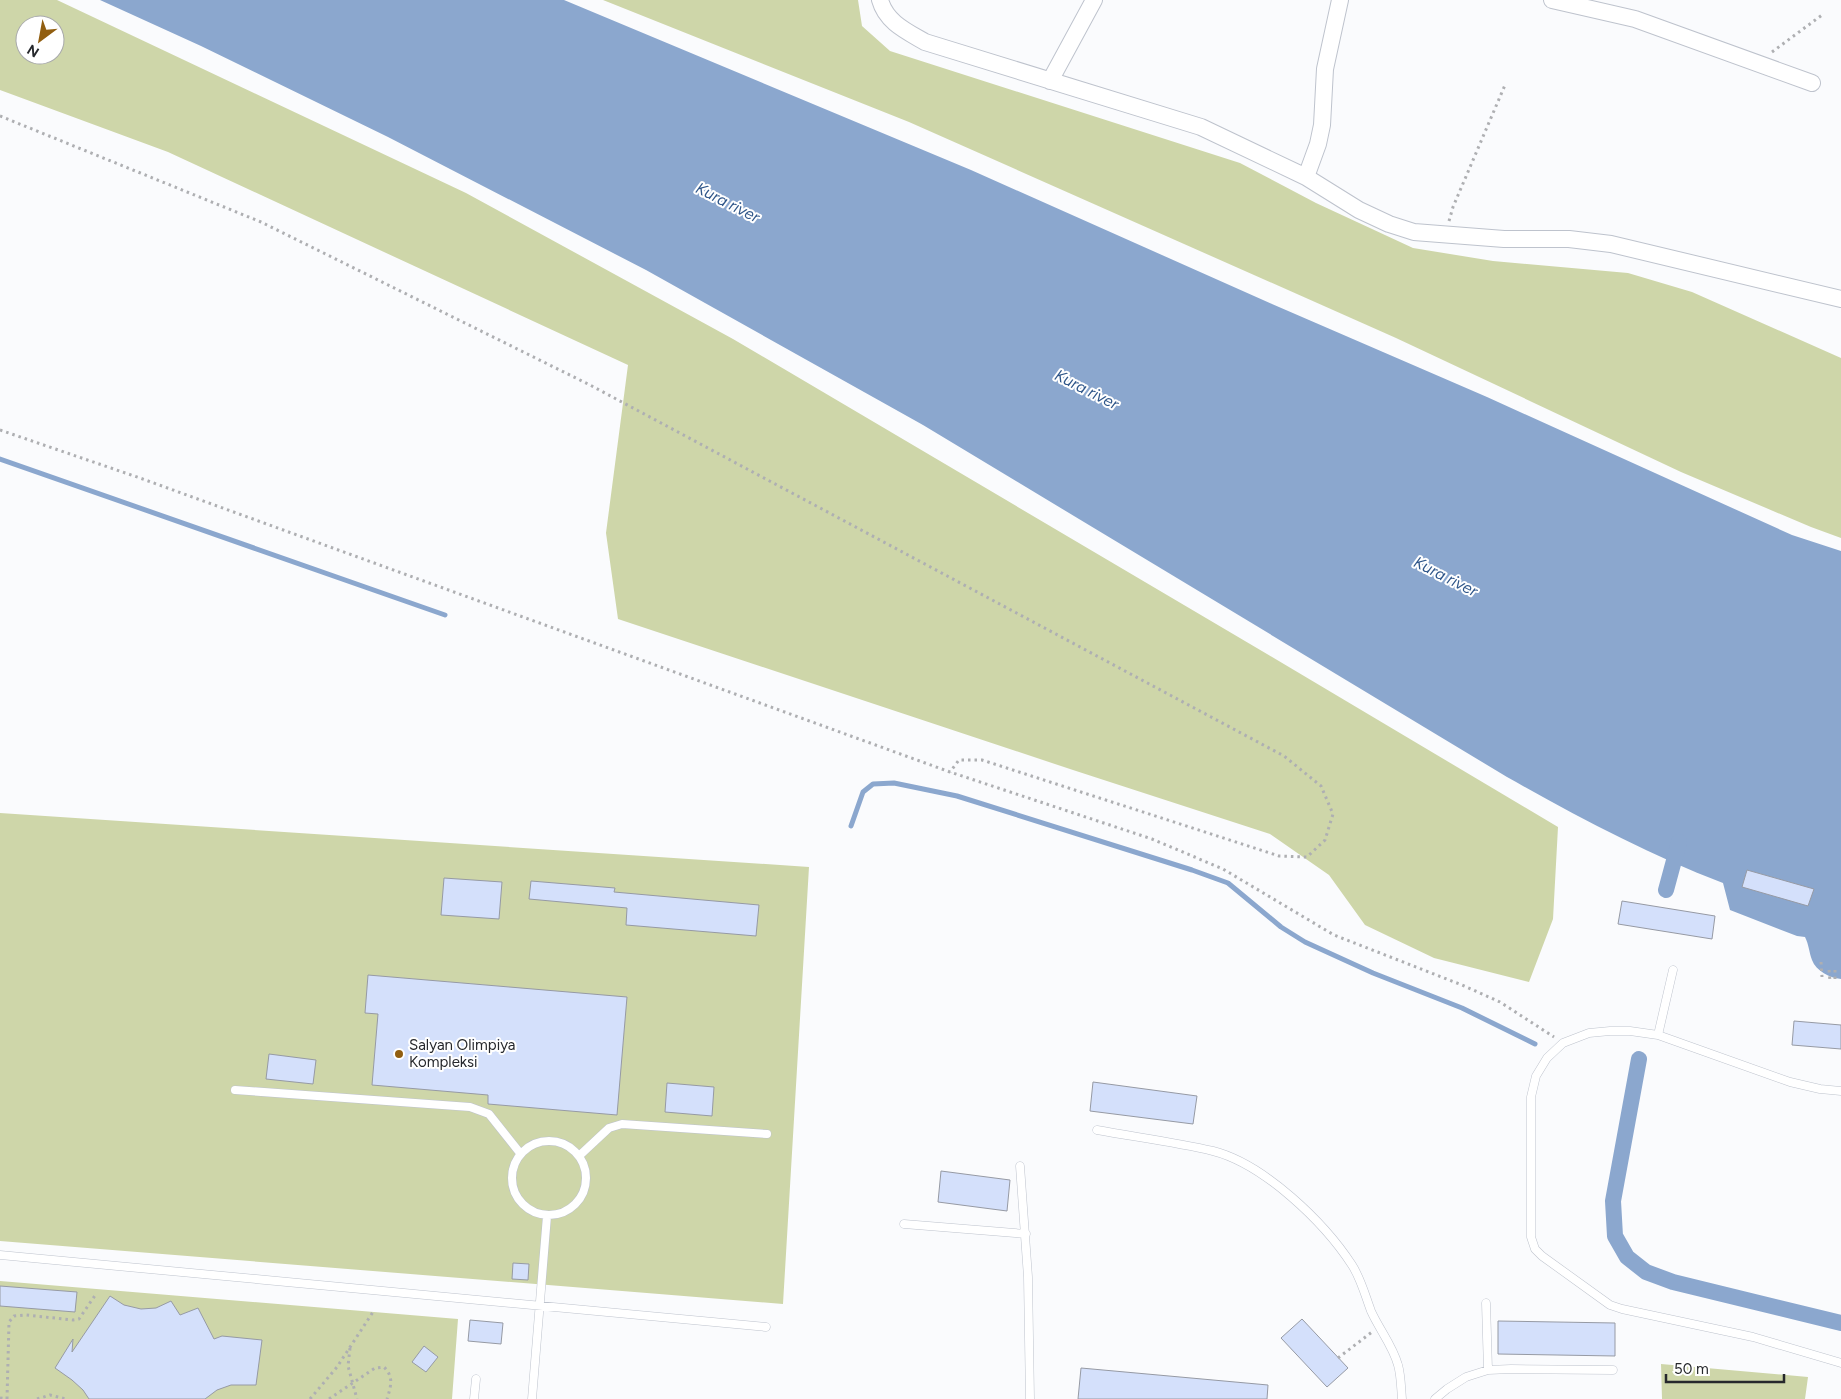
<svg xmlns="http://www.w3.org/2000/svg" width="1841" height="1399" viewBox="0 0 1841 1399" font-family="Figtree,sans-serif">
<rect width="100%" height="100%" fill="#fafbfd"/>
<path fill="#ced6a9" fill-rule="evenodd" d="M0,0H57L466,193L733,339L1267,654L1558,827L1553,919L1529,982L1434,958L1365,925L1329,875L1270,834L1073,770L618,619L606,533L628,365L168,152L0,90ZM25,25H55V55H25Z
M603,0H858L862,26L890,51L1240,163L1316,203L1413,248L1493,261L1628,273L1692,292L1841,358V538L1811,527L1681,472L1396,338L909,122Z
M0,813L809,867L783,1304L0,1241Z
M0,1281L458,1319L452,1399H0Z
M1661,1364L1808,1377L1805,1399H1662Z"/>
<path fill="#8ba7ce" d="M100,0H564L971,170L1272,304L1487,397L1792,535L1841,551V979C1830,978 1816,971 1812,960C1809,952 1809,945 1805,937L1797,936L1730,910L1723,883C1647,854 1578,817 1507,777L923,425L646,270L388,137L201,46Z"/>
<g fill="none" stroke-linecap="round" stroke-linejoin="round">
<path stroke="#8ba7ce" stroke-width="5" d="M0,459L445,615
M851,826L863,792L873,784L894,783L957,796L1192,870L1228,883L1281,927L1305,942L1373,973L1462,1008L1535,1044"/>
<path stroke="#8ba7ce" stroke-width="16" d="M1666,890L1679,842
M1639,1059L1613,1201L1615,1236L1627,1257L1646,1272L1673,1282L1841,1323"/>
</g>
<path fill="#d4e0fb" stroke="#969aa4" d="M1747,870L1814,889L1808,906L1742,887Z
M444,878L502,882L499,919L441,915Z
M531,881L615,888L614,892L759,905L756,936L626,925L627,908L529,899Z
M1622,901L1715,916L1712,939L1618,924Z
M368,975L627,997L617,1115L488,1104V1095L372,1085L378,1014L365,1013Z
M1794,1021L1841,1025V1049L1792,1045Z
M269,1054L316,1060L313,1084L266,1079Z
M1093,1082L1197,1096L1193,1124L1090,1111Z
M667,1083L714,1087L712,1116L665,1112Z
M941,1171L1010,1180L1007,1211L938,1202Z
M513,1263L529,1264L528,1280L512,1279Z
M0,1286L77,1292L75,1312L0,1306Z
M110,1296L124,1305L141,1309L156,1308L171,1301L180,1315L198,1308L214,1339L222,1336L262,1340L256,1385H231L217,1390L205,1399H89L83,1390L72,1380L55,1368L73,1339L72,1352Z
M1302,1319L1348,1368L1327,1387L1281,1338Z
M470,1320L503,1323L501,1344L468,1341Z
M1498,1321L1615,1323V1356L1498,1354Z
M424,1346L438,1357L426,1372L412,1362Z
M1081,1368L1268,1385L1267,1399H1078Z"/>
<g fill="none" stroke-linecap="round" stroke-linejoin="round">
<defs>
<path id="service" d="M1658,1035L1673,970
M235,1090L470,1107L489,1114L520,1153
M1841,1091L1820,1089L1790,1082L1658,1035L1630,1031H1610L1589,1033L1563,1043L1547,1058L1536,1076L1531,1097V1237L1535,1249L1542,1256L1610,1305L1622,1309L1753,1337L1841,1363
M1097,1130C1135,1137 1175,1142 1213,1151C1264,1164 1324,1222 1352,1265C1361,1279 1365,1295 1371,1311C1379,1329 1393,1346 1398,1365C1401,1375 1401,1388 1402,1399
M512 1178a37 37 0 1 1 74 0a37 37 0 1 1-74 0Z
M579,1156L609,1128L622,1124L767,1134
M1020,1166L1028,1277L1030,1399
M904,1224L1026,1234
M0,1255L766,1327
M1486,1303L1488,1370
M474,1399L476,1379
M532,1399L547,1216
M1435,1399L1447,1389L1466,1377L1488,1370L1511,1369L1613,1370"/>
<path id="minor" d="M880,0C886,22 906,31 925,42L1201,127L1306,177L1359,210L1389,224L1414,232L1504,239H1569L1611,244L1841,299
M1552,0L1635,19L1812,83
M1050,81L1094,0
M1306,177L1318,144L1322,125L1325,69L1340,0"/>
</defs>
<use href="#service" stroke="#bec3cd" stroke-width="9"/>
<use href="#minor" stroke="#bec3cd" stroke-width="18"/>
<path stroke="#aeafb2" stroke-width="3" stroke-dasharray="2.5 4" stroke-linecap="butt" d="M1772,52L1822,15
M0,116L261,222L590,385L1284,756L1321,786L1333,814L1325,840L1307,857L1279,856L982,760H959L950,772
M1449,221L1453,207L1505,85
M0,430L140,478L950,772L1152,839L1223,869L1334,935L1462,985L1500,1002L1554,1037
M1821,962L1822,977
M1829,970L1830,981
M1835,970V981
M350,1348L348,1366L357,1399
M1338,1358L1372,1332
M0,1398L7,1399
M7,1399L9,1322L14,1316L26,1315L73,1320L79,1319L96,1294
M37,1399L50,1395L66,1399
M310,1399L337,1367L373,1312
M329,1399L375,1368L384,1367C394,1377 391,1386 387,1399"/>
<use href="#service" stroke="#fff" stroke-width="8"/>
<use href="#minor" stroke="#fff" stroke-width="16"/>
</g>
<circle fill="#915e10" stroke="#fff" stroke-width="2" cx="399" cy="1054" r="5"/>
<g text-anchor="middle" stroke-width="4" stroke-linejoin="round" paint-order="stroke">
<g font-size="15" fill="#26282c" stroke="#fff" text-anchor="start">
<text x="409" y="1050">Salyan Olimpiya<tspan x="409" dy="17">Kompleksi</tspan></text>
</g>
<g font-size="16" font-style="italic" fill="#30578a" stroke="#fff">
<text transform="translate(728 202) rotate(27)" y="6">Kura river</text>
<text transform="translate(1087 389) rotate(27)" y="6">Kura river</text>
<text transform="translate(1446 576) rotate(27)" y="6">Kura river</text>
</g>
</g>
<g transform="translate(40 40) rotate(212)"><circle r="24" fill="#ffffff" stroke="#a8a9ab"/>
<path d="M0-4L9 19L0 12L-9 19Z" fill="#915e10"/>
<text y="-8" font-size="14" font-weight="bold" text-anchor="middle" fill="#26282c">N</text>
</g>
<path d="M1666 1374v8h118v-8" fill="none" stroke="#26282c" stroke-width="2.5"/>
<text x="1674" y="1374" font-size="15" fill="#26282c" stroke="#ffffff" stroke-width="4" paint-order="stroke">50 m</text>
</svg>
